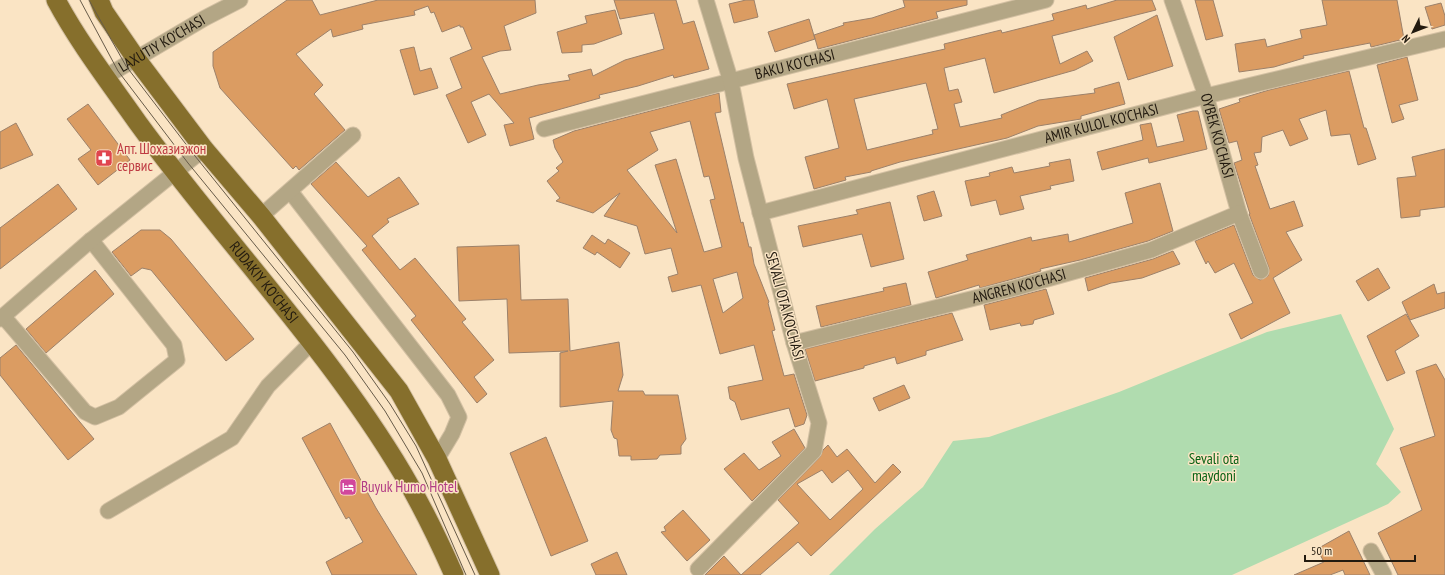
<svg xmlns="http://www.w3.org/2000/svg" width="1445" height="575" viewBox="0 0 1445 575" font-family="'PT Sans Narrow',sans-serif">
<rect width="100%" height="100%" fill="#fae4c4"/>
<path fill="#b0dcaf" d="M1341,314L1394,429L1376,464L1401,492L1388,504L1232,575H829L875,529L923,487L953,441L989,437L1119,392L1267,332Z"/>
<path fill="#db9c62" stroke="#9c816a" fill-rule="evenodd" d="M287,0H312L320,15L378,0H535L536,13L504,26L511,50L500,51L482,57L500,94L538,85L570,80L568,75L591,69L593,76L625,60L664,49L654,13L620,19L614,0H676L683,24L694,21L709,69L674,78L673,75L638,86L599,95L600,98L529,118L534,139L510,146L504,125L514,123L489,94L471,102L486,135L468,143L446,95L462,88L450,58L472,49L463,27H460V25L442,32L434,12L431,13L428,6L414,11L415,15L362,25L363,29L333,37L331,29L296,54L323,85L314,94L345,130L299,170L296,166L293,169L220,88L213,66V52Z
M746,0H754L758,17L734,23L729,4Z
M903,0H967V5L936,12L938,18L818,49L814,35L844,25L843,23L872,18L905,7Z
M1117,0H1152L1156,10L1052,36L1060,64L1087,51L1093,61L1075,70L994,93L985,58L944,68L949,91L958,89L962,102L954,104L960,127L1002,118L1001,115L1039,100L1095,93L1094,89L1119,82L1125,104L1081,116V119L1038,126L1007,138L900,162L871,171V172L845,177L846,180L814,189L805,157L839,148L827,99L794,109L787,84L945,49L944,44L1001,30L1002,33L1054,20L1052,14L1086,5L1087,9ZM926,83L938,129L932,130L933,134L867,150L854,99Z
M1195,0H1213L1223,36L1206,40Z
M1322,0H1397L1404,39L1371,47L1370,43L1303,56L1304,58L1274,67L1239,72L1235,44L1265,39L1267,47L1302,38L1300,30L1327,25Z
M1441,3L1445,16V25L1432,29L1425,7Z
M615,10L622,34L594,44L582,45V52L562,53L557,32L587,23L585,16Z
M1157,15L1173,66L1128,80L1114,37Z
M809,19L815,39L775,52L768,32Z
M414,47L420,71L431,68L438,88L414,95L400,50Z
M1407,57L1418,100L1399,105L1404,119L1392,123L1377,65Z
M1349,71L1364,128H1366L1376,159L1358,165L1350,134L1331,136L1326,110L1299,119L1308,139L1290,146L1283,130L1262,137L1261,152L1254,153L1258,165L1255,166L1270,209L1294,201L1303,226L1286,232L1302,260L1273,278L1290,313L1241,339L1229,314L1253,303L1234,263L1215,273L1208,261L1206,264L1195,241L1234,225L1253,275L1260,280L1268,276L1269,268L1249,214H1250L1234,163L1242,160L1237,141L1229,143L1219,109L1240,102L1239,99L1269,90Z
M719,93L721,112L715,113L741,223L743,222L749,247H751L754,264L769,302L768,303L775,330L772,331L784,376L794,374L807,415L804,424L795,427L789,408L741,420L735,402L730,399L728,387L763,380L754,345L720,354L701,285L672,292L668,277L678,274L671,248L645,254L637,226L604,216L620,193L593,213L556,201L560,198L547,181L559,171L556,168L563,162L555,148L553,140L574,131ZM690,121L704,177L709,176L715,199L710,200L722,247L704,252L676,159L655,165L677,233L627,170L658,150L650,132ZM737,272L743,298L723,313L713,279Z
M88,104L130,160L98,185L78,159L91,150L67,119Z
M1193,111H1198L1207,149L1149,163L1148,158L1102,170L1097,152L1143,140L1140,125L1151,123L1157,147L1184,141L1177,115Z
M16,123L33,155L0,169V132Z
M1445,149V207L1420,210V216L1401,218L1397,178L1416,176L1412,157Z
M1070,159L1074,181L1050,186L1051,189L1020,196L1024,209L1000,215L996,200L971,206L965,181L990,176L989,173L1012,167L1014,173L1050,166L1049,163Z
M336,162L368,197L399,177L419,204L387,219L389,222L372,236L400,270L415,258L466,319L462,322L494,360L474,377L487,394L477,403L411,320L416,316L362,250L367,246L311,184Z
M1160,183L1173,231L1148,241L1080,260L1040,269L1041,271L1013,279L980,288L979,285L936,298L928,272L968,260L966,255L1031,237L1032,241L1068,234L1069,242L1133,223L1125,193Z
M58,184L77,209L0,269V228Z
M934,191L942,216L924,221L917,196Z
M890,202L904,259L871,267L862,234L803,247L798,226L858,214L856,210Z
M141,230H160L171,239L254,339L226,361L151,270L142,268L131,276L112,252Z
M592,235L605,244L608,239L630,253L620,268L597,252L595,255L583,248Z
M519,245L521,300L568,299L570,351L619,342L623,375L618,391H643L645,395H678L686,439L681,446V454L660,455L657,459L631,460V456H619L617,439L614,438L611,430L613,401L560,407V353L568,351L509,353L507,299L459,301L457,247Z
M1173,251L1180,264L1142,278L1111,283L1088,291L1085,278L1153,259Z
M1378,268L1390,288L1368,301L1356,281Z
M95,270L114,294L46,353L26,329Z
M906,283L911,305L821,327L816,306L884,291L883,288Z
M1434,284L1437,294L1445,292V308L1410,320L1402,302Z
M1046,289L1054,314L1034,320L1033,324L1021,326L1020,323L990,330L984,305Z
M952,313L963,340L926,351V355L897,364L895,357L864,366V368L815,381L805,349Z
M1406,314L1419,336L1395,351L1405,373L1387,381L1367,336Z
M16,345L94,439L68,460L0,375V358Z
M1436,364L1445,380V575H1398L1378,533L1422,510L1400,448L1435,436L1416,371Z
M904,385L910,398L879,411L873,398Z
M330,423L376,508L417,575H332L326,562L363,542L349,517L346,519L302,438Z
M794,429L805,448L752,501L724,469L744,453L759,470L781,456L772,442Z
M546,437L588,541L551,556L510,453Z
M828,445L837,457L847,449L875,483L893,464L901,472L811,556L798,542L760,575H705L724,556L741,575L799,523L778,500L820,457L823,450ZM822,470L832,483L848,470L863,489L830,520L797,484Z
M683,510L710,540L687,561L661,532L666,531L664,527Z
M1349,531L1370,575H1345L1343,570L1330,575H1294L1324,562L1317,549Z
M617,552L627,575H596L591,564Z"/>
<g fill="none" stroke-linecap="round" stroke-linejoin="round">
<defs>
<g id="minor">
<path id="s1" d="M1172,0L1206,96L1239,213L1261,271"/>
<path id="s2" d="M105,77L205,18L240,0"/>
<path id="s3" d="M544,129L1046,0"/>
<path d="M290,191L448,395L459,417L452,434L437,459"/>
<path id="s4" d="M760,213L1206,96L1445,39"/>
<path d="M261,216L353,135"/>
<path d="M3,316L85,412L95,417L119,407L177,360L174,345L91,240"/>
<path d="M0,319L91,240L204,149"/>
<path id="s5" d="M794,343L1015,288L1151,250L1239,213"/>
<path d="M108,511L232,438L268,386L311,343"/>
<path d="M1371,551L1384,575"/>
<path d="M698,569L814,451L819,423L794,343L746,158L731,82L706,0"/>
</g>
<g id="major">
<path id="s6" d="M56,0C79,43 110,83 138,123C224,241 328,348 403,474C422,506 439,541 454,575"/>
<path d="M99,0L104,12L137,60L204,149L261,216L399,391L437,459L490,575"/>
</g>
</defs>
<use href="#minor" stroke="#d3c0a3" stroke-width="17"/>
<use href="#major" stroke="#d3c0a3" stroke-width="21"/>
<use href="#minor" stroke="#b3a685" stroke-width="15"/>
<use href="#major" stroke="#866f2c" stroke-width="19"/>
<path stroke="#675b49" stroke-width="1" d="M80,0L118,71L188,163L345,355L385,411L422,473L466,575
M89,0L126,66L195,156L353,352L390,404L416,446L475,575"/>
</g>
<defs>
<symbol id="pharmacy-square" viewBox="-11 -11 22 22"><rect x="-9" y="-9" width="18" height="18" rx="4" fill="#e0444e" stroke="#fae4c4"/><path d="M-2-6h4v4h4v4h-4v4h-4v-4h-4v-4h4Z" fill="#fff"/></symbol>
<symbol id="hotel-square" viewBox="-11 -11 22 22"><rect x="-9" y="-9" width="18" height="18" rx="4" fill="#d1479c" stroke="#fae4c4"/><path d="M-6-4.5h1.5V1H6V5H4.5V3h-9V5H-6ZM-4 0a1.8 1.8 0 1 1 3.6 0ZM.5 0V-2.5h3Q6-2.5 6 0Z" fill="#fff"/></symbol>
</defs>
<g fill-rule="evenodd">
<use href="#pharmacy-square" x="94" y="148" width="20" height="20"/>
<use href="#hotel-square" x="338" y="477" width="20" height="20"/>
</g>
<g text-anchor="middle" stroke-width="3" stroke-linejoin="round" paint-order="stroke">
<g font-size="15" fill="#221a0f" stroke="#fae4c4">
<text dy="5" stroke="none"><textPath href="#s2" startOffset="66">LAXUTIY KO'CHASI</textPath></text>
<text dy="5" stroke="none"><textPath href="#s3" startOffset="259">BAKU KO'CHASI</textPath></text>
<text dy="5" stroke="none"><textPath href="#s4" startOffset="353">AMIR KULOL KO'CHASI</textPath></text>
<text dy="5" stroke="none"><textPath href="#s1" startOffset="143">OYBEK KO'CHASI</textPath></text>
<text dy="5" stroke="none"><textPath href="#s6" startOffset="351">RUDAKIY KO'CHASI</textPath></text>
<text dy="5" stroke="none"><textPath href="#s5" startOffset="232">ANGREN KO'CHASI</textPath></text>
<text transform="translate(785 306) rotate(75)" y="5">SEVALI OTA KO'CHASI</text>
</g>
<g font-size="15" fill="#be3a42" stroke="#fae4c4" text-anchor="start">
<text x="117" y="154">Апт. Шохазизжон<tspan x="117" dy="17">сервис</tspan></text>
</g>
<g font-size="15" fill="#086214" stroke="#fae4c4">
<text x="1214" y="464">Sevali ota<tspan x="1214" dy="17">maydoni</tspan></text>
</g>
<g font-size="15" fill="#b23c85" stroke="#fae4c4" text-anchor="start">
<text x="361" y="492">Buyuk Humo Hotel</text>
</g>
</g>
<g transform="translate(1413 32) rotate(227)" stroke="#fae4c4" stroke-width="3" paint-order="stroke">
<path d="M0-3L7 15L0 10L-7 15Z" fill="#221a0f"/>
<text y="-6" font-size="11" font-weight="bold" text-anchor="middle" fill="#221a0f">N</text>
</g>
<path d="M1305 555v6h110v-6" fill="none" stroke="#221a0f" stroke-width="2"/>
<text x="1311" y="555" font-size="12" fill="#221a0f" stroke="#fae4c4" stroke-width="3" paint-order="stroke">50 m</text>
</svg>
